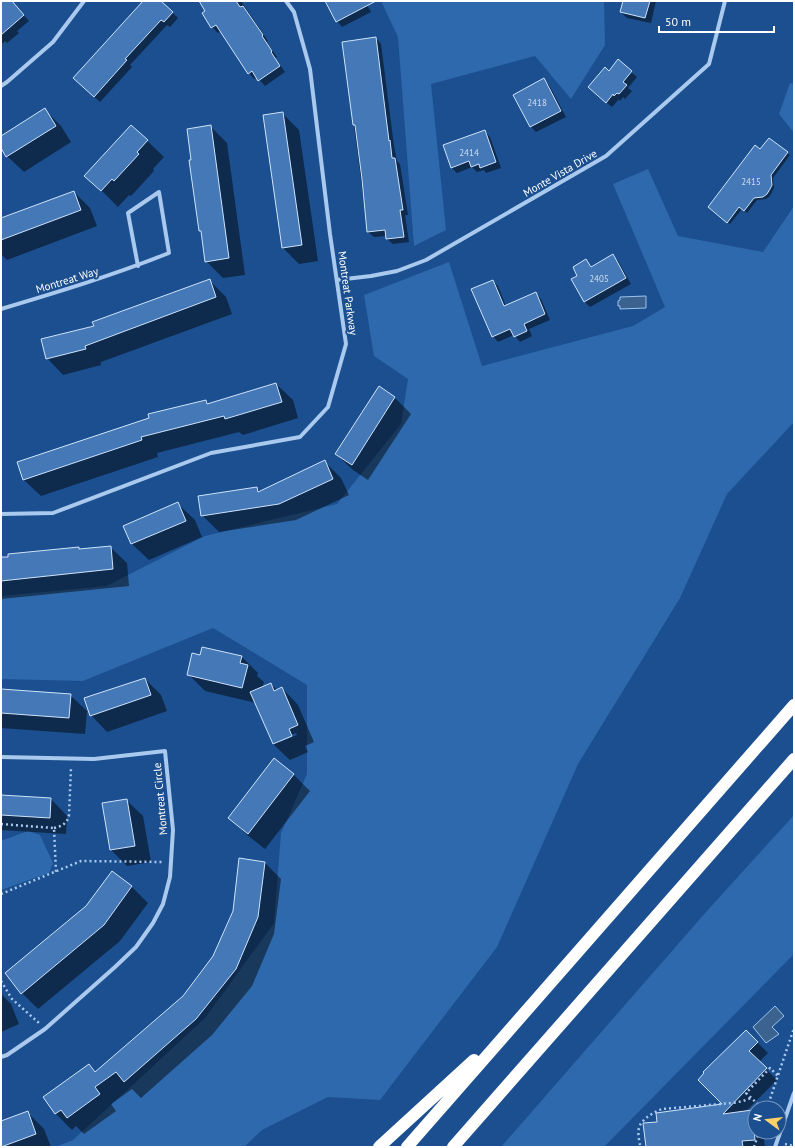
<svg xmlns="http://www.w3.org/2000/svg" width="795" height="1148" viewBox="0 0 795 1148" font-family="'PT Sans',sans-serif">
<rect width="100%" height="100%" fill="#1b4f8f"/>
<path fill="#2e69ad" d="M381,1H604L605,45L571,99L535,56L431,84L446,230L414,246L398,37Z
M790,83L794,84V133L779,114Z
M648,169L678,236L763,252L794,206V422L727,494L680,598L578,764L497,947L380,1100L328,1097L262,1130L244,1147H55L73,1140L205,1018L274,923L281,833L307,774V685L213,628L83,681L1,679V596L106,586L205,536L337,504L401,424L408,379L374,356L364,295L449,262L482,366L633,326L665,307L613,184Z
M794,815V954L604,1147H501L706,912Z
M28,831L40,835L53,863L49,873L1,890V841Z"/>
<path fill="#3c6290" stroke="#9cc4f0" d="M646,296V308L620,309V306H618V301L620,300V297Z
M775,1006L784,1016L772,1027L779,1034L766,1043L753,1027Z"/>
<path fill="#0007" fill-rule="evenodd" d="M3,1H11L29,21L17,31L19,33L7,43L5,41L1,45V3Z
M144,1H160L178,18L170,27L167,25L130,65L132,67L100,102L80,84Z
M200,1H241L268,41L267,42L277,57L275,58L285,72L265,86L257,77L254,79L249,73L221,31L218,33L212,27L207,11Z
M326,1H365L371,12L342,27L337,21Z
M624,1H656L651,23L627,18L621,12Z
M376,38L381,44L394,146L397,161L400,164L408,215H405L409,242L393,244L387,239V236L374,237L368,232L343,43Z
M609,72H631L637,77L628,88L632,91L625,99L623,97L620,101L619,99L612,107L595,93Z
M544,80L549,85L566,117L536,132L531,127L514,95Z
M45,110L61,126L71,142L24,172L7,156L1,146V137Z
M282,113L299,130L318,261L299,264L283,248Z
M132,126L164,157L153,169L154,171L131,196L129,195L118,207L86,175Z
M210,126L227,143L245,275L223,278L206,261L203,233L200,231Z
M485,131L490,137L501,168L486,173L484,170L477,172L472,167L457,173L451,167Z
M760,150L787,153L790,155L773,178L774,188L770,196L766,199L757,200L747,213L742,209L730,224L711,210Z
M74,192L90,208L97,226L7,260L1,254V219Z
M613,256L618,261L631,284L590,307L585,302L586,260L592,267Z
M209,280L226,297L232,314L101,362V365L63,375L47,358L95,326Z
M493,281L498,286L506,306L536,293L541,299L550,320L529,329L532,336L520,342L514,335L498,342L493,336Z
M276,384L293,400L298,418L243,435L239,432L157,453L158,457L41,496L24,480L19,462L205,401L209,405Z
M379,388L395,398L411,414L368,480L353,470L336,454Z
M325,462L341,478L349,495L296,520L219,532L202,515L257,488L261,492Z
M178,504L195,520L202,537L149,560L132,544L125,526Z
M110,547L127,563L129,586L1,599V558L79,548L81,550Z
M201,656L242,657L258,673L257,676L264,682L262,688L271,684L277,690L282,688L298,705L314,742L305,746L308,752L290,760L273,744L256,703L205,691L188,674ZM296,733L297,735L280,742V740Z
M145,679L161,695L167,711L107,732L91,715Z
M1,690L70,695L87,711L85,734L1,728Z
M274,760L294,775L310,791L265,849L246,834L230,818Z
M1,796L51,799L67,816L66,834L1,830Z
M126,800L143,816L151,862L127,866L111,850Z
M264,862L281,879L274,934L252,986L212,1035L141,1098L132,1089L111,1104L116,1111L84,1134L76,1126L72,1130L55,1113L89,1065L96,1073L184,996L214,957Z
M112,872L132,887L148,903L120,941L38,1009L22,993Z
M1,994L11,1004L19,1024L1,1032Z
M746,1031L768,1053L759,1062L777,1080L745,1112H751L755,1115V1132H763L765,1147H647L658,1123L724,1105Z
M28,1113L44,1129L51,1147H1V1122Z"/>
<path fill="#4478b7" stroke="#cfe3fa" d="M1,1H12L24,15L1,35Z
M143,1H161L173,12L164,22L161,20L125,59L127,60L94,97L73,78Z
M199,1H236L240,7L243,6L263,35L262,36L272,51L271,52L280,66L258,81L252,71L248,74L216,25L211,28L202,13L205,11Z
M325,1H376L336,22Z
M623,1H650L645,18L620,12Z
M376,37L389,141L390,140L392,158H395L403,210H400L404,237L386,239L385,230L367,232L362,179L355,125H353L342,42Z
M618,59L632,71L623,82L627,85L619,94L617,93L614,96L613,94L606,103L588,87L605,67L609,71Z
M544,78L561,111L530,127L513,95Z
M45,108L56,126L6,157L1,148V136Z
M283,112L302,245L282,248L263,115Z
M131,125L148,140L137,152L139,154L114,181L112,179L101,191L84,176Z
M211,125L229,258L205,262L201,231H199L189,160H191L187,129Z
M485,130L496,162L480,168L479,164L471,167L469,161L451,168L443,145Z
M769,138L788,152L771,175L772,185L770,189L767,194L763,197L754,198L744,211L739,207L727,223L708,207L755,145L760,149Z
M74,191L81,210L1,240V218Z
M613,254L626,278L584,302L571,279L577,276L573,267L586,259L591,267Z
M210,279L216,297L85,346L86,349L46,359L41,339L94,326L92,322Z
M493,280L504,306L536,292L545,314L524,324L527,331L514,337L510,329L492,337L471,289Z
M276,383L282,402L225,419L224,416L141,437L142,440L23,480L17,462L149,418L148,414L206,400L207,404Z
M379,386L395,397L352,465L335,454Z
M325,460L333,479L279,504L201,516L198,496L257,487L258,492Z
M178,502L186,521L131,544L123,526Z
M111,546L113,569L1,581V557H8V554L79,547V549Z
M202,647L242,656L240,663L248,665L242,688L187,675L192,653L200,655Z
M145,678L151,695L90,716L84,698Z
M271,683L274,691L282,687L298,725L289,729L292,736L273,744L250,692Z
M1,689L71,694L69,718L1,713Z
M274,758L294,774L248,834L228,818Z
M1,795L51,798L50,818L1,815Z
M127,799L135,846L110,850L102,803Z
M239,858L265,862L258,917L236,969L196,1019L124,1082L116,1072L95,1087L100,1094L67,1118L61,1110L55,1114L43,1097L89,1064L95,1072L183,996L213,956L233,911Z
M112,871L132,886L104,925L21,994L5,973L86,906Z
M746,1030L758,1042L749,1051L767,1068L723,1114L752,1110L755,1140L742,1141L743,1147H646L643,1123L657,1122L656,1113L722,1104L698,1080L704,1073L703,1072Z
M28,1111L36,1134L1,1147V1121Z"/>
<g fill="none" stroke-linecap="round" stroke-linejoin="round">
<path stroke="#a9c9ee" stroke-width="2.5" stroke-dasharray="2 3" stroke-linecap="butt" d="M1,824L54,828L56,872
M54,828C62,826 67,824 69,815L71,768
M1,894L81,861L163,862
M1,981L12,999L39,1023
M762,1108L746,1093L770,1068L778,1076
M767,1108L794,1028
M785,1144L794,1146
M640,1145C639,1140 637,1131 640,1125C644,1118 654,1112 662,1109L733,1103L743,1101L751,1098
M754,1147L759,1132"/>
<path stroke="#a9c9ee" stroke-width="4" d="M1,86L7,82L53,42L84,1
M337,280L371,276L397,271L426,260L606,156L709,64L725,1
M1,309C58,292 114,275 169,253L159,192L128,213L138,266
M1,514L53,513L211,453L300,437L328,407L346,344L330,234L310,69L294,12L286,1
M1,757L94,759L165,751L173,830L170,877L163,904L153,923L136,947L115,967L45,1029L7,1055L1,1057
M775,1147L794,1093"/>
<path stroke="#fff" stroke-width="12" d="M379,1147L474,1060
M407,1147L794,705
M453,1147L794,759"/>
</g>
<g text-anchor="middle" stroke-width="4" stroke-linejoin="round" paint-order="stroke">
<g font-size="9" fill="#d0dded">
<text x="537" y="106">2418</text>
<text x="469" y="156">2414</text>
<text x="751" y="185">2415</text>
<text x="599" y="282">2405</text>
</g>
<g font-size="11" fill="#fff" stroke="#1b4f8f">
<text transform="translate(560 173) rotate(-30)" y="4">Monte Vista Drive</text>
<text transform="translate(67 280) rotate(-17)" y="4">Montreat Way</text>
<text transform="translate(348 293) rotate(82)" y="4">Montreat Parkway</text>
<text transform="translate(160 799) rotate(-95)" y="4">Montreat Circle</text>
</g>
</g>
<rect width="795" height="1148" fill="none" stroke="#ffffff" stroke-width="4"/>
<g transform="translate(767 1120) rotate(285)"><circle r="19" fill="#1b4f8f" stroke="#7695bc"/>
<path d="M0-3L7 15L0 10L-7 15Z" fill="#ffd166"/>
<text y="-6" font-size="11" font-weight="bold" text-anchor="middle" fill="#ffffff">N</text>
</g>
<path d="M659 26v6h115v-6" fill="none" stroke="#ffffff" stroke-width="2"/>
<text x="665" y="26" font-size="12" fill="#ffffff" stroke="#1b4f8f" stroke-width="3" paint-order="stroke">50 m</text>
</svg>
